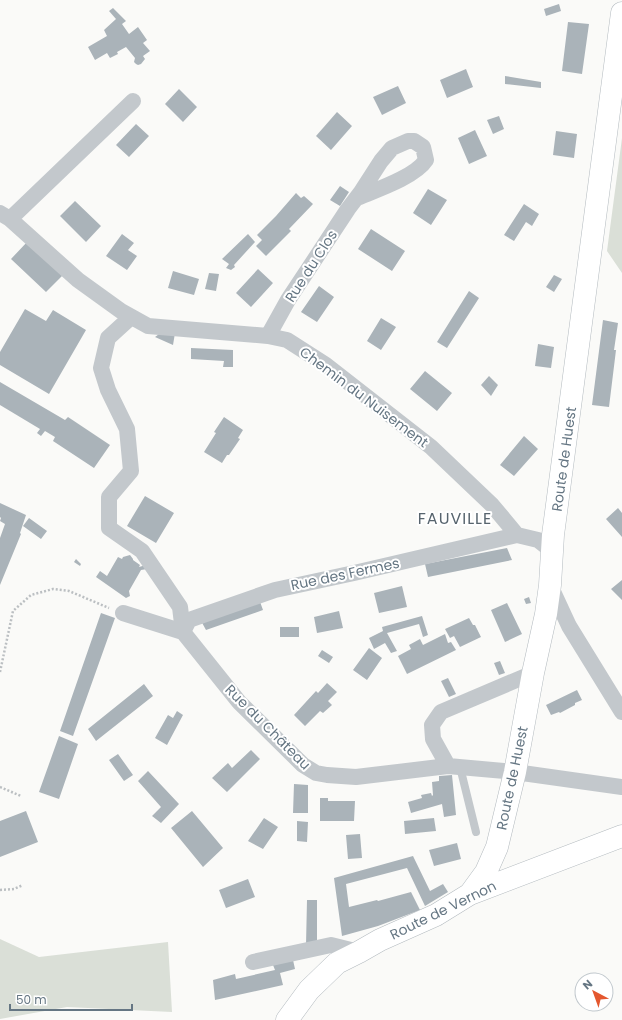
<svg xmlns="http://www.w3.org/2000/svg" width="622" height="1020" viewBox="0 0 622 1020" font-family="Poppins,sans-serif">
<rect width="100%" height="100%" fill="#fafaf8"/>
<path fill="#dadfd7" d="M622,138V273L607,251Z
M0,939L39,957L168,942L172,1012L67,1007L0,1019Z"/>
<path fill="#aab3b9" d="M559,4L561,11L546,16L544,9Z
M113,8L126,21L122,24L129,34L138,27L147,40L143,43L150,51L143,56L145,59L141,64L138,65L136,64L134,62L135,58L126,47L117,52L118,54L110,58L107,53L95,60L88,47L107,36L104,30L116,19L109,11Z
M568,22L589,24L582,74L562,71Z
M466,69L473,87L447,98L440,80Z
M505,76L541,82V88L505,84Z
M398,86L406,103L382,115L373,97Z
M179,89L197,107L183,122L165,104Z
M337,112L352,126L331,150L316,136Z
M499,116L504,129L493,134L487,120Z
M136,124L149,136L129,157L116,145Z
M475,130L487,156L469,164L458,138Z
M556,131L577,134L574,158L553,155Z
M340,186L349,192L340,206L330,200Z
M428,189L447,200L431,225L413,213Z
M296,193L301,198L304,196L313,204L289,229L291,231L266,256L256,246L262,240L257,235L276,216Z
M75,201L101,226L86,242L60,216Z
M524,204L539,214L532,226L526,222L514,241L504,235Z
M371,229L405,251L392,271L358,249Z
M122,234L134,243L128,250L137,256L127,270L106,256Z
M248,234L255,242L234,265L235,267L231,270L226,268L229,264L222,259Z
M28,241L64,274L46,292L11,259Z
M258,269L273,283L251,307L236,293Z
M173,271L199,279L194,295L168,288Z
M209,273L219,274L216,291L205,289Z
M554,275L562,279L554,292L546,287Z
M319,286L334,297L317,322L301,312Z
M469,291L479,298L447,348L437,342Z
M25,309L46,321L53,310L86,330L49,394L0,365V352Z
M381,318L396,327L381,350L367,341Z
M603,320L618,323L614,350H616L609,407L592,405Z
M162,332L175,333L173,345L155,337Z
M538,344L554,347L551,368L535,366Z
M191,348L233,350V367H223L224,361L191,359Z
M425,371L452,393L437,411L410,389Z
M489,376L498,385L491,396L481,385Z
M0,382L65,420L68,417L110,445L94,468L53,441L55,437L45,431L41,436L37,433L40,429L0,405Z
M224,417L243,430L238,438L240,439L229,455H227L222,463L204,452L216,433L214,432Z
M524,436L538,449L514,476L500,465Z
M145,496L174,513L156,543L127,526Z
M0,503L26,515L20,533L21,534L0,585V538L5,524L0,521L1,518L0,517Z
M618,508L622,513V537L606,519Z
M29,518L47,531L41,539L23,526Z
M507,548L512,560L428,577L425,564Z
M130,555L133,559V560L140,565L139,567L146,565L147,569L141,570L129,591L130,596L126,598L96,577L100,571L107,576L118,557L122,559L123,557Z
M76,559L81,564L80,566L74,562Z
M622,580V600L611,589Z
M402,586L407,607L379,613L374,593Z
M529,597L531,603L526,604L524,599Z
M259,599L263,610L206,630L200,619Z
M507,603L522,634L505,642L491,610Z
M339,611L343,628L317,633L314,617Z
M101,613L115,618L73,736L60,731Z
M422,616L428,635L423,637L419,624L387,633L397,651L391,653L385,643L374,649L369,638L383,631L382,627Z
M469,618L473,625H475L481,637L460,647L454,636L450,638L445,629Z
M280,627H299V637H280Z
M445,634L448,643L451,642L456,650L407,674L398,656L411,649L409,645L420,639L423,645Z
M369,648L382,658L367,680L353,670Z
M322,650L333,657L329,663L318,656Z
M500,661L505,673L499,675L494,663Z
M448,678L456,694L449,697L441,681Z
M327,683L337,692L328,701L332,705L323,713L320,711L305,726L294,715L316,691L318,693Z
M144,684L153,696L96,741L88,729Z
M577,690L582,700L575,703V705L560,713L559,712L551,715L546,705Z
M177,711L183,715L167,745L155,738L168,715L173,718Z
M59,736L78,744L59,799L39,792Z
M251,750L260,759L227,792L212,778L228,763L232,768Z
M118,754L133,775L124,781L109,760Z
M148,771L179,804L161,823L152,816L161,807L138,781Z
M452,775L456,815L444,817L442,804L411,813L408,802L422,798L421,795L431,793L432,796L433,795L432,782L439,781V776Z
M294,784L308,785V813H293Z
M320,798H328V801H355L354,821H320Z
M26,811L38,842L0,857V821Z
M192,811L223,848L203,867L171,828Z
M264,818L278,827L263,849L248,841Z
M434,818L436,831L405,834L404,821Z
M297,821L308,822L307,842L297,841Z
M360,834L362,858L348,859L346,835Z
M457,843L461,859L434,866L429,850Z
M413,856L430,891L443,884L448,892L425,906L407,868L346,884L349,907L377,900L378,901L411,892L420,910L378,926L342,936L334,878Z
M248,879L255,897L226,908L219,890Z
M307,900H317V942L306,945Z
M293,960L295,969L280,973L283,985L215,1000L213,980L235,974L236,979L275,970L273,965Z"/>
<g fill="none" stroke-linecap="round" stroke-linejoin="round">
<defs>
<path id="secondary" d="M470,894L486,872L497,847L515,772L533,673L546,614L550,585L553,535L622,13
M287,1020L309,990L337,963L359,952L380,940L436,915L470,894L622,836"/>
</defs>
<use href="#secondary" stroke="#b3babf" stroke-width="23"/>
<path stroke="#bbbfc2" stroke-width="2.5" stroke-dasharray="2 2" stroke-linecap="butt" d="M0,672L13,611L31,595L53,589L69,591L109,608
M0,787L21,796
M0,890L14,889L23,885"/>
<path stroke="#c3c8cc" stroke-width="8" d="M460,767L476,832"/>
<path stroke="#c3c8cc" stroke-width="16" d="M0,213L10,219L78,280L121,311L148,326L268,336L287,340L326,365L431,447L492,505L517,535
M10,219L133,101
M131,317L108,338L101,368L108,390L127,429L131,471L109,497V528L142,551L180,607L183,632
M268,336L288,300L348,209L361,192L381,161L392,148L408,141H414L423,147L426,160C415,177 376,190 357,198
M550,585L569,626L622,712
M123,613L183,632L239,702L303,765L316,773L327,775L356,777L448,766L515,772L622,787
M183,632L189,620L275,590L354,573L517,535L538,540L552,551
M448,766L433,739L432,725L441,712L533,673
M253,962L331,945L359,952"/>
<use href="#secondary" stroke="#fff" stroke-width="22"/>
</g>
<g text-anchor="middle" stroke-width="4" stroke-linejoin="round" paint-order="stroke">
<g font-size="14" fill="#657683" stroke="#fff">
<text transform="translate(311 266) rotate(-57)" y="5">Rue du Clos</text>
<text transform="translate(364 397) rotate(37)" y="5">Chemin du Nuisement</text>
<text transform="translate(564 459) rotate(-82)" y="5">Route de Huest</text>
<text transform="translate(345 574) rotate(-12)" y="5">Rue des Fermes</text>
<text transform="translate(268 727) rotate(45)" y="5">Rue du Château</text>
<text transform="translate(512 778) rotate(-78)" y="5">Route de Huest</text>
<text transform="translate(443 910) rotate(-26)" y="5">Route de Vernon</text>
</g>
<g font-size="16" letter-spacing="1" fill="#57646e" stroke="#fff">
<text x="455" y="524">FAUVILLE</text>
</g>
</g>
<g transform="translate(594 992) rotate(319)"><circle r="19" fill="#ffffff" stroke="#c1c8cd"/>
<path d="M0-3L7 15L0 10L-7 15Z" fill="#e4572e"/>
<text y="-6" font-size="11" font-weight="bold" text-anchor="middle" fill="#657683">N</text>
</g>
<path d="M10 1004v6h122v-6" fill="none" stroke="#657683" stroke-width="2"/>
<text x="16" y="1004" font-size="12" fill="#657683" stroke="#ffffff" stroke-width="3" paint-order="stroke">50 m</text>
</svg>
